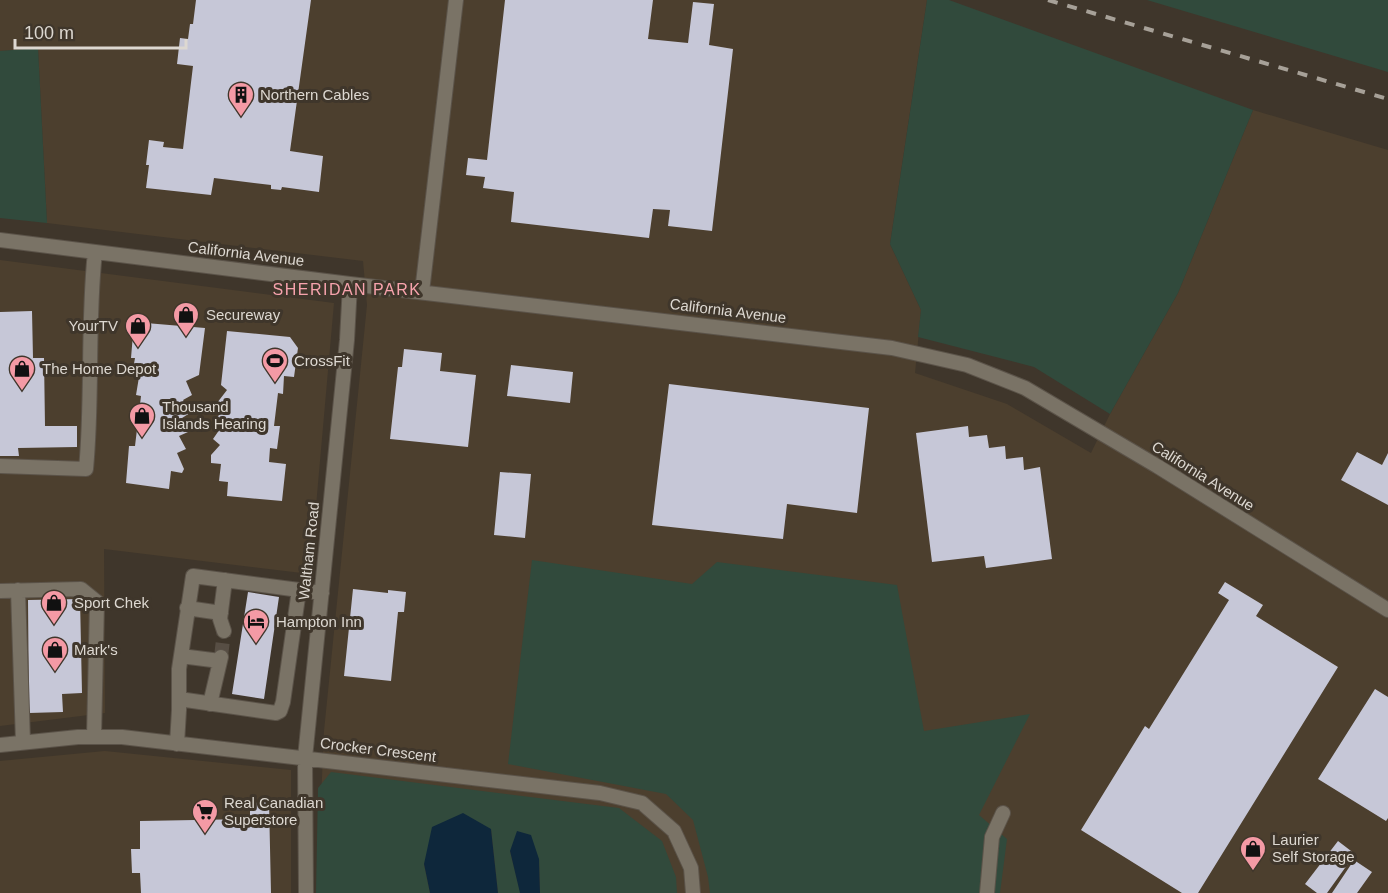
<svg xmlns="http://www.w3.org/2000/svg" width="1388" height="893" viewBox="0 0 1388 893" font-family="Arial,sans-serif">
<rect width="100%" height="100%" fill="#3f362b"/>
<path fill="#4c3f2e" d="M0,0H927L890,244L921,310L915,373L1007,404L1091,453L1110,414L1178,293L1253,110L1388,150V893H317L324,731L367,305L363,261L47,223L38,49L0,51Z
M0,260L334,303L310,574L104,549L105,713L0,726Z
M105,751L291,770V893H0V761Z"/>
<path fill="#314a3c" d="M927,0H949L1253,110L1178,293L1110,414L1034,367L918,337L921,310L890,244Z
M1147,0H1388V72Z
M38,48L47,223L0,218V51Z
M532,560L692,584L717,562L897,585L924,731L1030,714L979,815L1007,839L1000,893H710L708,877L693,820L666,794L508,764Z
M331,772L619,808L662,841L676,877L677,893H540L539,859L510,851L520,891V893H498L491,829L424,864L430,893H316L318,788Z"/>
<path fill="#0e273b" d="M463,813L491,829L498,893H430L424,864L432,827Z
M517,831L531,835L539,859L540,893H520L510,851Z"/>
<path fill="#c6c7d7" d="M196,0H311L290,151L323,156L319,192L282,187L281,190L271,189V185L214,178L211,195L146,188L149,165H146L149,140L164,142L163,147L183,149L193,66L177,64L180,38L188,39L190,24H193Z
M505,0H653L648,39L688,43L693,2L714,4L709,45L733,49L712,231L668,226L670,210L653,209L649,238L511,222L514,192L483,188L485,177L466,175L468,158L487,160Z
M32,311L33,358H44L45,426H77V447L18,448L19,456H0V312Z
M134,322L205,328L199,375L186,381L192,395L183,400L190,413L182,418L188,432L179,436L186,449L177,453L184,469L182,473L171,471L169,489L126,483L129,446H135L141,396L136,395L139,377L132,375L135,358H131Z
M227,331L290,337L298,348L294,377L284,376L283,394L278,393L274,426H280L277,449L270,448L269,462L286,464L282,501L227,496L228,482L219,481L221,464L211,463V455L220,445L213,439L222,426L214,421L224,409L217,403L227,390L221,385Z
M404,349L442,353L440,371L476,375L468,447L390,439L398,367H402Z
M511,365L573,372L570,403L507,396Z
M669,384L869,408L857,513L787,504L783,539L652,525Z
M968,426L969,437L987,435L989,448L1005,446L1006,459L1023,457L1024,470L1040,467L1052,559L986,568L984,556L932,562L916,433Z
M1357,452L1382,465L1388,453V505L1341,480Z
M500,472L531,474L525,538L494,535Z
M1225,582L1263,605L1256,616L1338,667L1198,893H1182L1081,830L1145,726L1149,729L1229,600L1218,593Z
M353,589L388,593V590L406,592L404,612H398L391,681L344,676Z
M248,592L279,597L264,699L232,694Z
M80,599L82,693L62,694L63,712L29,713L28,600Z
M1375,689L1388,697V818L1386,821L1318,779Z
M269,802L271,893H141L140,873H132L131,849H140V821L250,819V803Z
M1338,841L1355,854L1327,893H1317L1305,884Z
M1354,860L1372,872L1357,893H1332Z"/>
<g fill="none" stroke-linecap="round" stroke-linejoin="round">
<path stroke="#574e44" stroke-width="14" stroke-dasharray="14 7" stroke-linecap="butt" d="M221,657L224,631"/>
<defs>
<path id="minor" d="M0,240L350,284L892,348L967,365L1025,388L1157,466L1388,610
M422,292L456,0
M0,466L86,469C93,397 87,324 95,252
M18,590L23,742
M0,591L81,589L97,602L94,737
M187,608L221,613
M224,631L220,619L225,580
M181,656L220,661
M179,699L276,713L280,711L283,702L299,590
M210,704L221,657
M177,744L179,710V669L193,576L322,593
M0,745L78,737H122L600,793L642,803L674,831L691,868L693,893
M306,893L305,758L347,340L350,284
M987,893L992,837L1003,813"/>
</defs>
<use href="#minor" stroke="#5b5349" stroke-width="16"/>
<use href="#minor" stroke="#7a7366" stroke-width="14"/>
<path stroke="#a7a198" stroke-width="4" stroke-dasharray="10 10" stroke-linecap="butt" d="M1048,0L1388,99"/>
</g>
<defs>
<symbol id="building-pin" viewBox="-11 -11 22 30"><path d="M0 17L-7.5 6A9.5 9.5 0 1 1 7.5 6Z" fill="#f49aa5" stroke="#3f362b"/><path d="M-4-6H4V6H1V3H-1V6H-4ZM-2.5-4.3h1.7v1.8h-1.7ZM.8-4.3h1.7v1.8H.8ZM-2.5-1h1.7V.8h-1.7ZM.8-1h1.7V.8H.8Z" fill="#111"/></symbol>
<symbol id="shop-pin" viewBox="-11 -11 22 30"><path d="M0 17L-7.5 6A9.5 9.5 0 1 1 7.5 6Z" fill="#f49aa5" stroke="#3f362b"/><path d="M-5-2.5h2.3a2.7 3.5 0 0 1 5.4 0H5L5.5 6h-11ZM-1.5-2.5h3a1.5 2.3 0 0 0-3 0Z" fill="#111"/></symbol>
<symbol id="stadium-pin" viewBox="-11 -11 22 30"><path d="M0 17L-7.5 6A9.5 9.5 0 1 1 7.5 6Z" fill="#f49aa5" stroke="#3f362b"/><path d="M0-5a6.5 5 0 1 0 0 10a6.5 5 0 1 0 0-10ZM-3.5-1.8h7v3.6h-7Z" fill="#111"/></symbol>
<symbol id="hotel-pin" viewBox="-11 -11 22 30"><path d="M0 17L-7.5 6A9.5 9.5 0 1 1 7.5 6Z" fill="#f49aa5" stroke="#3f362b"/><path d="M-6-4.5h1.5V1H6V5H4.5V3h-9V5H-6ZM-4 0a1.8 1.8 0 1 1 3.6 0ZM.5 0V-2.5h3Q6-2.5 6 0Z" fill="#111"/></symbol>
<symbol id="supermarket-pin" viewBox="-11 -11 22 30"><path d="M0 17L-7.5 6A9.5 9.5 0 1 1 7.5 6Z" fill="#f49aa5" stroke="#3f362b"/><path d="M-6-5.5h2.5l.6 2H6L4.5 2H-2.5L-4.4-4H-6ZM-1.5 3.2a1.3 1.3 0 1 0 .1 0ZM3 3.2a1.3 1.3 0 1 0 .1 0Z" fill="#111"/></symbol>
</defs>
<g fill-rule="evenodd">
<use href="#building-pin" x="226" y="80" width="30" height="40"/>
<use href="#shop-pin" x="171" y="300" width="30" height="40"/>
<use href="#shop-pin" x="123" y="311" width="30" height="40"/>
<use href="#stadium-pin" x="260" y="346" width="30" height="40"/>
<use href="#shop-pin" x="7" y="354" width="30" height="40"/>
<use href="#shop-pin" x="127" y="401" width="30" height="40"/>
<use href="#shop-pin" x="39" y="588" width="30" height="40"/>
<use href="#hotel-pin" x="241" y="607" width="30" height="40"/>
<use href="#shop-pin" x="40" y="635" width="30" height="40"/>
<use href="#supermarket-pin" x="190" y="797" width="30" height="40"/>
<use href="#shop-pin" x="1238" y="834" width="30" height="40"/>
</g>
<g text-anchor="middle" stroke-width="6" stroke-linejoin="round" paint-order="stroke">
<g font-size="15" fill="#ddd8d1" stroke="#3f362b" text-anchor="start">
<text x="260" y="100">Northern Cables</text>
<text x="206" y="320">Secureway</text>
<text x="118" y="331" text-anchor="end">YourTV</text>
<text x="294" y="366">CrossFit</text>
<text x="42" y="374">The Home Depot</text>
<text x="162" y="412">Thousand<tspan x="162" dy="17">Islands Hearing</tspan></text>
<text x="74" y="608">Sport Chek</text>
<text x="276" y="627">Hampton Inn</text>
<text x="74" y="655">Mark's</text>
<text x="224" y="808">Real Canadian<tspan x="224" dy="17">Superstore</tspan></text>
<text x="1272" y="845">Laurier<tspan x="1272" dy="17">Self Storage</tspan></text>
</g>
<g font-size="15" fill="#ddd8d1" stroke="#3f362b">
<text transform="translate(246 254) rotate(7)" y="5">California Avenue</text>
<text transform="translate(728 311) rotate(7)" y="5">California Avenue</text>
<text transform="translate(1203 476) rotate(32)" y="5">California Avenue</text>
<text transform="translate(309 551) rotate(-84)" y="5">Waltham Road</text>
<text transform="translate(378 750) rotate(7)" y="5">Crocker Crescent</text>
</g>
<g font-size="16" letter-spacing="1.5" fill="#f7a3ad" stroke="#3f362b">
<text x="347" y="295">SHERIDAN PARK</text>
</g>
</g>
<path d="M15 39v9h171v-9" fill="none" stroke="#ddd8d1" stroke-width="3"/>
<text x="24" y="39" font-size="18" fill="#ddd8d1" stroke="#3f362b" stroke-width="4.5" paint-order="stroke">100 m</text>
</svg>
